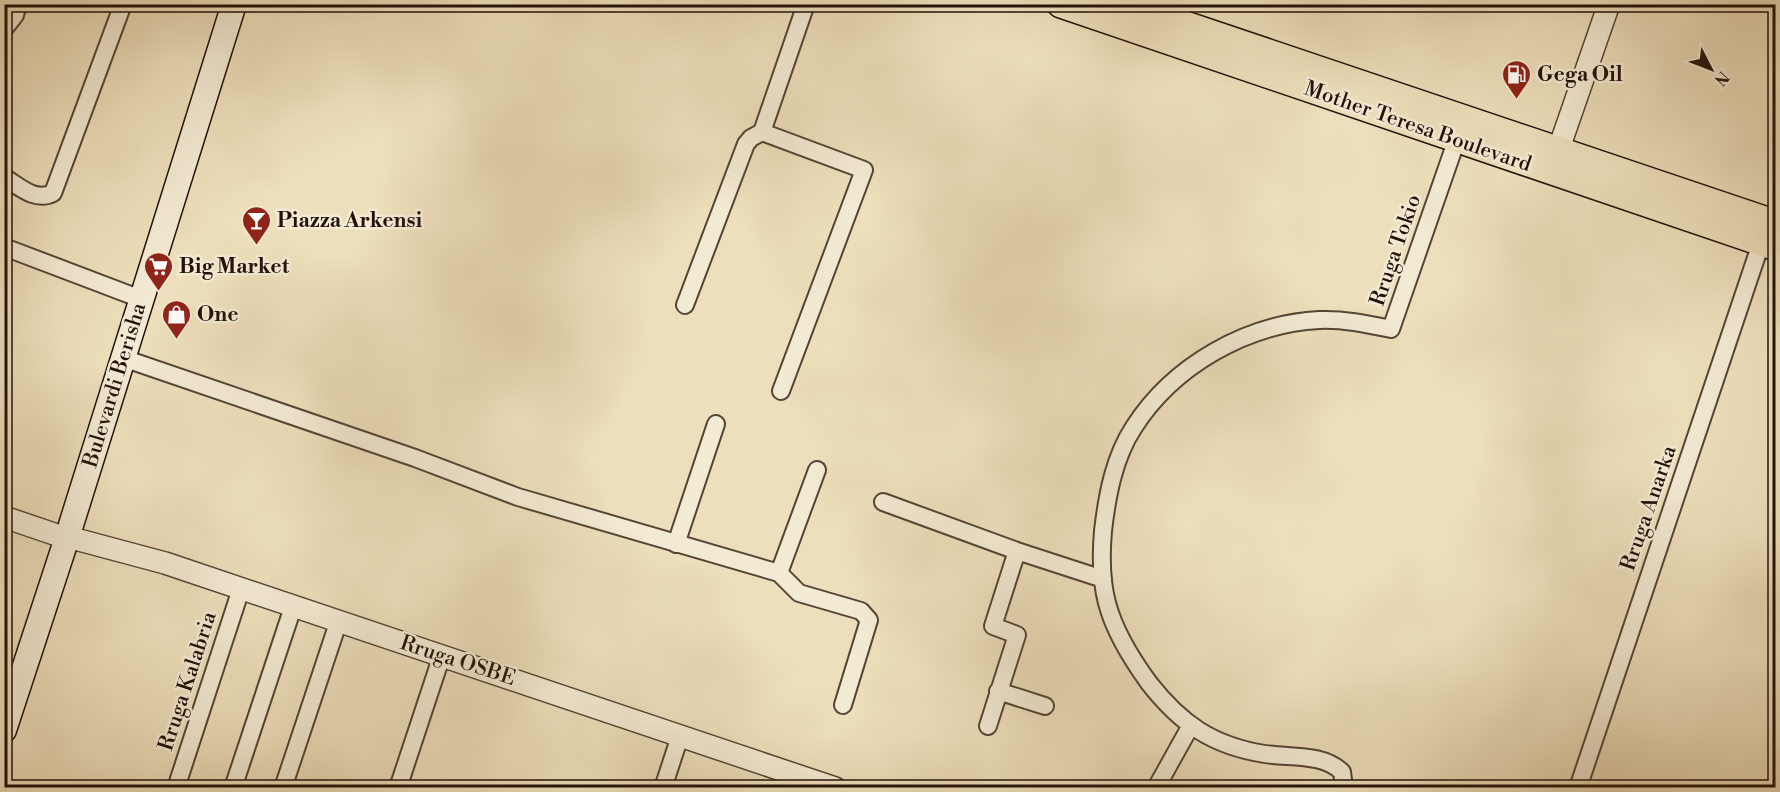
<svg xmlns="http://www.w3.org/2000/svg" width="1780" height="792" viewBox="0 0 1780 792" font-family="'Libre Bodoni',serif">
<rect width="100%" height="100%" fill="#eddfbb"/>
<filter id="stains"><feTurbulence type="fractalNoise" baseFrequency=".00333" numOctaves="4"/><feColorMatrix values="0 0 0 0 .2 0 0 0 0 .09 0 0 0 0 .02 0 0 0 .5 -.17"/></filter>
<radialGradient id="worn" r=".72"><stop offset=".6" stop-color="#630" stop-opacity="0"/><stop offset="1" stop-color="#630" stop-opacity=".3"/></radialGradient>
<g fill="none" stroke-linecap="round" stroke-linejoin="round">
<defs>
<path id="minor" d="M4,29L15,15L18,4
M762,132L864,170L781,391
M4,177C20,187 35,202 53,193L123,4
M4,247L141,299
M685,305L746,144L751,138L762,132L806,4
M123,358L415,458L518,497L779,573
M817,470L779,573L799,593L861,611L869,620L843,705
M883,502L1017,551L1103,579
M676,544L716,424
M998,691L1045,706
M988,726L1017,635L993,626L1017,551
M176,788L241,589
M233,788L293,607
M283,788L338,623
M398,788L442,655
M663,788L680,736
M1156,788L1190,727
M1344,788L1342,772C1323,753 1290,758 1265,754C1213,746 1181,724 1149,683C1133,661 1114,630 1107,603C1101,580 1101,554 1103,531C1107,496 1114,457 1134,427C1173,366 1246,324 1319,320C1344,319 1367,324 1391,329L1457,139
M1578,788L1761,243"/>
<path id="tertiary" d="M1558,151L1609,4
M4,517L57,535
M79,540L165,563L835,788"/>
<path id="secondary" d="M71,525L234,4
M4,730L64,547"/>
<path id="primary" d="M1061,4L1776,247
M1123,4L1776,224"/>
</defs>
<use href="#minor" stroke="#554536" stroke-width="20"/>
<use href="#tertiary" stroke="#554536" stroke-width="24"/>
<use href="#secondary" stroke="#22120a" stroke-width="27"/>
<use href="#primary" stroke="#22120a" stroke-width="30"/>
<use href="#minor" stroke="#f3ead3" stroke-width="16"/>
<use href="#tertiary" stroke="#f3ead3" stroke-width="21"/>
<use href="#secondary" stroke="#f3ead3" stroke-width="24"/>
<use href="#primary" stroke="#eddfbb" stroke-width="27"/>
</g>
<defs>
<symbol id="fuel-pin" viewBox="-11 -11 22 30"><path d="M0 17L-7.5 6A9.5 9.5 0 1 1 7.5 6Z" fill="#8f2418" stroke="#f3ead3"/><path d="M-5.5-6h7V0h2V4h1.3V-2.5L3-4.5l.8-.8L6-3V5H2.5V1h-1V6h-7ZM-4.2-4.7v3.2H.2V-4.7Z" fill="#fff"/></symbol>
<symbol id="bar-pin" viewBox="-11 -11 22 30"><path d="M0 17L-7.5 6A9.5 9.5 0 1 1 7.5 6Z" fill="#8f2418" stroke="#f3ead3"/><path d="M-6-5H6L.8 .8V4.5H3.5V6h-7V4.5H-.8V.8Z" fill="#fff"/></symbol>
<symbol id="supermarket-pin" viewBox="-11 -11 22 30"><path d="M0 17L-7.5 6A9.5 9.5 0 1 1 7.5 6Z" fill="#8f2418" stroke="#f3ead3"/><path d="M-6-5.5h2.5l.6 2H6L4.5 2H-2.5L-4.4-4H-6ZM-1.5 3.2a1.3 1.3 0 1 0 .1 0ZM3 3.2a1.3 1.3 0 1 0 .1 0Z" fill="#fff"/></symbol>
<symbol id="shop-pin" viewBox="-11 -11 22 30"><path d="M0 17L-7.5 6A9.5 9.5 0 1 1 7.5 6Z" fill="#8f2418" stroke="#f3ead3"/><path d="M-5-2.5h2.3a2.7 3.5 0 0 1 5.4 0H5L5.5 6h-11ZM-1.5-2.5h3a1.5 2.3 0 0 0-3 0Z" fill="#fff"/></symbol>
</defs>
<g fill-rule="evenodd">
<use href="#fuel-pin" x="1500" y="58" width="33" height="45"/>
<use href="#bar-pin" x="240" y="204" width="33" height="45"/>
<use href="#supermarket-pin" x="142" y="250" width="33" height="45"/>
<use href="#shop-pin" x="160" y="298" width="33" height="45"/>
</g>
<g text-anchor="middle" stroke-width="5" stroke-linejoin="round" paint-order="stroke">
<g font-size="21" font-weight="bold" fill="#22120a" stroke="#f3ead3" text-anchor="start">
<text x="1537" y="81">Gega Oil</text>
<text x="277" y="227">Piazza Arkensi</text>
<text x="179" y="273">Big Market</text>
<text x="197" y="321">One</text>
</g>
<g font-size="21" fill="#22120a" stroke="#f3ead3">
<text transform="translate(1418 126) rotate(19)" y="7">Mother Teresa Boulevard</text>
<text transform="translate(1395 250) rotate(-71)" y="7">Rruga Tokio</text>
<text transform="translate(114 385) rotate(-73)" y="7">Bulevardi Berisha</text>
<text transform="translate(1648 508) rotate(-71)" y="7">Rruga Anarka</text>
<text transform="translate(458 660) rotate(18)" y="7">Rruga OSBE</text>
<text transform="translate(187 681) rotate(-72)" y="7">Rruga Kalabria</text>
</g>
</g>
<rect width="1780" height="792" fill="none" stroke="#eddfbb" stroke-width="24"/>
<rect x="6" y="6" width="1768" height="780" fill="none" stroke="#22120a" stroke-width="3"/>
<rect x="12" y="12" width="1756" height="768" fill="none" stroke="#22120a" stroke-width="1.5"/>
<g transform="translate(1711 69) rotate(132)" stroke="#f3ead3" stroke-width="4.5" paint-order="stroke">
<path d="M0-4.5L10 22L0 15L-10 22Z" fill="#22120a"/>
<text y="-9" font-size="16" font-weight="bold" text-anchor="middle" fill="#22120a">N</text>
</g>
<rect width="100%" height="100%" filter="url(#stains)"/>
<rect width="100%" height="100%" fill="url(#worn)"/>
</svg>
